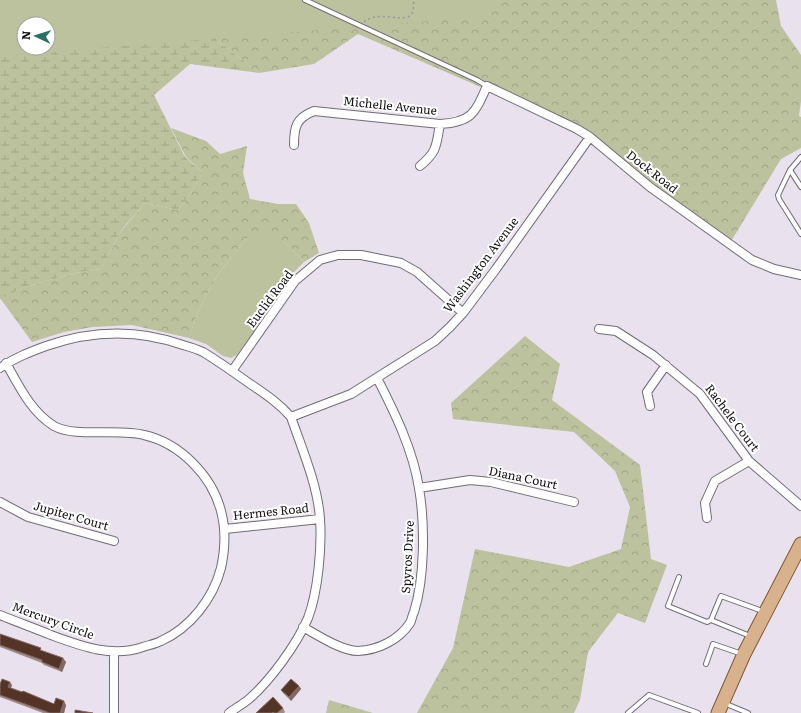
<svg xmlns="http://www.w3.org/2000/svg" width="801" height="713" viewBox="0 0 801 713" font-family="Literata,serif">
<defs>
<pattern id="forest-crowns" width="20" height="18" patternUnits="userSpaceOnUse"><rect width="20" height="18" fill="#bcc19e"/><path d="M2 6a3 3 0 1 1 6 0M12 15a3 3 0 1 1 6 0" fill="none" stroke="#a1a587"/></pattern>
<pattern id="wetland-marsh" width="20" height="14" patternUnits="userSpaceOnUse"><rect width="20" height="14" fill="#bcc19e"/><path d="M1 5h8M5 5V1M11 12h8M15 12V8" fill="none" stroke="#a1a587"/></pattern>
</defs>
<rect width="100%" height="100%" fill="#e9e1ee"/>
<path fill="url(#forest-crowns)" d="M187,0H776L781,26L801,55V101L799,116L801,117V148L781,159L730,243L566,124L358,34L314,64L259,73L217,40L204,6Z
M171,128L206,141L220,154L247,146L243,173L250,199L278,204H296L309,223L319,253L304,262L284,242L247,238L219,273L199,309L189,338L132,325L93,327L64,332L32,342L0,298L22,288L74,273L101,269L121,231L145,203L178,210L192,191L203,173L186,157Z
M525,336L560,364L552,400L640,465L651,559L667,565L645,623L618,613L588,652L580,700L574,713H417L453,648L475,549L569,567L621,549L630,507L615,471L574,432L453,419L451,403Z
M329,700L373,713H326Z"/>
<path fill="url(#wetland-marsh)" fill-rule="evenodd" d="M0,0H187L204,6L217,40L259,73L190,64L154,95L185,157L203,173L192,191L178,210L145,203L122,229L101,269L74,273L22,288L0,299ZM24,24H48V48H24Z"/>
<path fill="#bcc19e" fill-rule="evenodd" d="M0,0H493L491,16L0,56ZM24,24H48V48H24Z
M264,228L284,242L304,262L292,274L272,307L237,355L231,358L223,356L206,344L189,338L199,309L219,273L247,238Z"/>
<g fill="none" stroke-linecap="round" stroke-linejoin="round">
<defs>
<path id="lane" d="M305,0L477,80L487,86
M790,170L801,157
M801,187L790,170L778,195L779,199L801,234
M679,577L668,606L707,622L711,620
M750,636L711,620L721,596L765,612
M706,664L713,644L742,654
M724,703L748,713
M628,713L649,695L698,713"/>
<path id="street" d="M294,145C294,127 296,118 314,111L440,124C472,122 475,113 487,86L577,129L590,137L650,187L752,260L774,269L801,275
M420,166C438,151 436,145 440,124
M599,329L616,331L653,355L700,394L749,461L801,506
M0,368C14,358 30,352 46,346C92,330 138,329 183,345C190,347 197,349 203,352C218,361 232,371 246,381C262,392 278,402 291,417L351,394L435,341L450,327L463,313L496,269L590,137
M232,371L295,281L320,260L338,255H361L401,263L417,272L463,313
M650,406L647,392L666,365
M419,488L470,480L491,482L574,502
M0,502L28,517L114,541
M707,518L705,503L715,481L749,461
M225,529L320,519
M0,615C17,622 34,628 51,635C81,646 112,658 143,647C149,645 155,644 161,641C190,628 213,599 221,568C225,550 226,530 221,511C212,476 180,443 144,435C119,428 75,438 54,426C31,412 19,386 6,363
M303,627C317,635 342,651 358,651C378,650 399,640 410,623C412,620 412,615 414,612C425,577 425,524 419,488C413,450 395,413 377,378
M114,713V652
M229,713C236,708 243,704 249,699C270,681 297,644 308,618C318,592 322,547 320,519C318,486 302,449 291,417"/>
<path id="primary" d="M718,713L744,654L801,544"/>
</defs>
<use href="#lane" stroke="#726c77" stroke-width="6"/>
<use href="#street" stroke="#726c77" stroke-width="10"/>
<use href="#primary" stroke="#815831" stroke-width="15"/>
<path stroke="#9a949e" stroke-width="1.5" stroke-dasharray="2 3" stroke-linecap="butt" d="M364,22C379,9 406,25 412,13C414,9 413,4 414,0"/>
<use href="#lane" stroke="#fff" stroke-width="4"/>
<use href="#street" stroke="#fff" stroke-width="8"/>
<use href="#primary" stroke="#d7b28c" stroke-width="13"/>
</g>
<path fill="#9e8a8a" d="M0,634L42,651L66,662L62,672L44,665L42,663L0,647Z
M0,684L12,685L11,688L54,704L66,705L64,713H43L0,697Z
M299,686L301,689L291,701L283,693L281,690Z
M283,708L285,712L284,713H256Z"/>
<path fill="#816862" d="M63,658L66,662L62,672L59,669Z
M10,682L12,685L10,690L8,687Z
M299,686L301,689L291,701L289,697Z
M64,701L66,705L64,713H60Z"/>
<path fill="#543426" stroke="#816862" d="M0,634L41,648L40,650L63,658L59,669L42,662V660L0,645Z
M2,679L10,682L8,687L22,692L23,691L54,704L56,698L64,701L60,713H50L0,695V684Z
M291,679L299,686L289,697L281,690Z
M273,697L283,708L277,713H274L273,712L272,713H256Z
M75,710L93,713H75Z"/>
<g text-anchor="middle" stroke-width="4" stroke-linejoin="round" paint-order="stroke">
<g font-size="12" fill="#131014" stroke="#fff">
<text transform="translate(390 106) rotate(6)" y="4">Michelle Avenue</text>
<text transform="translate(652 172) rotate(38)" y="4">Dock Road</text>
<text transform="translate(481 265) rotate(-53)" y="4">Washington Avenue</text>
<text transform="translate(270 299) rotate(-53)" y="4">Euclid Road</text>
<text transform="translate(732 418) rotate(53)" y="4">Rachele Court</text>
<text transform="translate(523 478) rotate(12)" y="4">Diana Court</text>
<text transform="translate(271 512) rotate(-6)" y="4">Hermes Road</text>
<text transform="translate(71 516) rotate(16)" y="4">Jupiter Court</text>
<text transform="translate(408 557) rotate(-87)" y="4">Spyros Drive</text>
<text transform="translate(53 621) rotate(20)" y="4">Mercury Circle</text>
</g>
</g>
<g transform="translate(36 36) rotate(274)"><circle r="19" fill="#ffffff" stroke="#a19fa1"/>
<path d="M0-3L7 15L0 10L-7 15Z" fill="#2b7065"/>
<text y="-6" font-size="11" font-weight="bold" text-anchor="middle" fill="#131014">N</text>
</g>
</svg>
